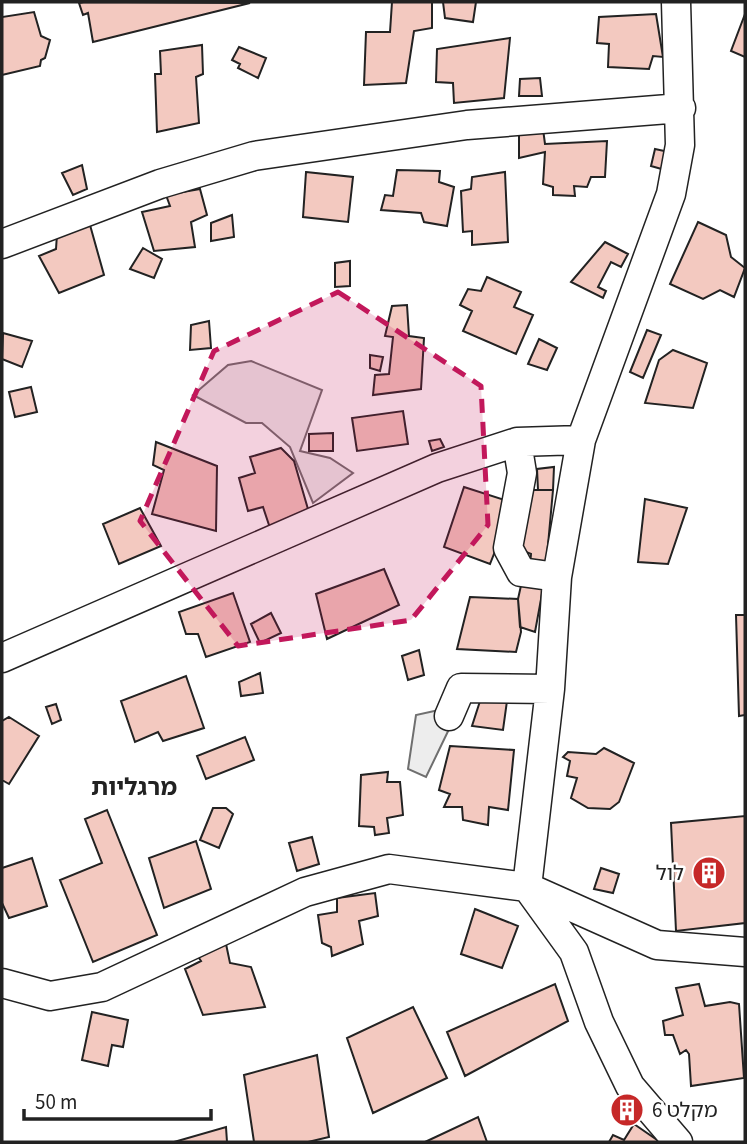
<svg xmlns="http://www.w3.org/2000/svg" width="747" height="1144" viewBox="0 0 747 1144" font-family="'Source Sans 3','Noto Sans Hebrew',sans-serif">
<rect width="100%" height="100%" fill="#fff"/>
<path fill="#eee" stroke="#6f6f6f" stroke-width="2" d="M251,361L322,390L300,451L330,458L353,473L313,503L290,447L262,423H246L193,395L228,365Z"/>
<path fill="#ededed" stroke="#6f6f6f" stroke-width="2" d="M448,708L451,725L426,777L408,769L416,715Z"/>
<path fill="#f3c9c0" stroke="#222" stroke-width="2" d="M392,2H432V28L414,31L406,83L364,85L366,32H390Z
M443,2H476L473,22L445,18Z
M79,3L85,2L250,3L93,42L88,13L83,15Z
M34,12L41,36L50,40L45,58L41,60L40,66L2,75V17Z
M656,14L663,57L653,56L649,69L608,67L609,44L597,43L599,17Z
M745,14V57L731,51Z
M510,38L504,98L454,103L453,83L436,82L437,49Z
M202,45L203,74L196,77L199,123L157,132L155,74H161L160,51Z
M239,47L266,58L258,78L238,68L240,64L232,60Z
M540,78L542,96H519L520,79Z
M543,129L545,144L607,141L605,177H591L587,187L574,186L575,196L553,195V187L543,184L545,152L519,158V131Z
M655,149L669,152L665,170L651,166Z
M82,165L87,189L73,195L62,173Z
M397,170L440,171L439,182L454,187L447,226L424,222L421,213L381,210L385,195L393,196Z
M306,172L353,177L348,222L303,217Z
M505,172L508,242L472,245V231L463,232L461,191L471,189L472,177Z
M200,189L207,215L191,222L195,247L154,251L142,212L170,206L166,195Z
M232,215L234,237L211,241V223Z
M698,222L726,235L731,257L745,268L734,297L720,290L703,299L670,284Z
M90,225L104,275L59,293L39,256L56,249L57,234Z
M605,242L628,254L621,267L611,262L598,287L606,291L603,298L571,282Z
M143,248L162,259L154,278L130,269Z
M350,261V286L335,287V263Z
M487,277L521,292L514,307L533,315L516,354L463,331L472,311L460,305L468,289L481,291Z
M407,305L409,336L424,338L421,389L373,395L375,375L389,374L393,337L385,336L392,306Z
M209,321L211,348L190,350L191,325Z
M647,330L661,335L643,378L630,372Z
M3,333L32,341L22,367L2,359Z
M539,339L557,348L547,370L528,364Z
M673,350L707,363L693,408L645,403L659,360Z
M370,355L383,357L380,371L370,368Z
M31,387L37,412L15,417L9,392Z
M403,411L408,444L357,451L352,418Z
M333,433V451H309V434Z
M440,439L444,447L432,451L429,441Z
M156,442L217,466L216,531L152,514L164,470L153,465Z
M281,448L294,461L310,516L270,528L263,507L248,511L239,478L255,473L250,457Z
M554,467L553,490H538L537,469Z
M464,487L514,503L490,564L444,547Z
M522,490H553L546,567L530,566L531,554L521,550Z
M645,499L687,508L668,564L638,562Z
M140,508L161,546L119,564L103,524Z
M384,569L399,605L327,639L316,594Z
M522,581L544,583L535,632L520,627L518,599Z
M233,593L250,642L206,657L198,634H186L179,612Z
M470,597L518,599L521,632L516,652L457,649Z
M271,613L281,633L260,643L251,624Z
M736,615H745V715L739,716Z
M419,650L424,675L408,680L402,656Z
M260,673L263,693L241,696L239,682Z
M186,676L204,728L163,741L158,732L135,742L121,701Z
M481,698L507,701L503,730L472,726Z
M56,704L61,720L52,724L46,707Z
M9,717L39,736L9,784L2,780V721Z
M245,737L254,760L206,779L197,756Z
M450,746L514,750L508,810L489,807L488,825L463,820L462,807H444L450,794L439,790Z
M604,748L634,763L619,802L610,809L588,808L571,798L577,778L567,776L570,761L563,757L568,752L596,754Z
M388,772L387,782H400L403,815L387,818L389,833L375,835L374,827L359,826L361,775Z
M213,808H226L233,814L219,848L200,840Z
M107,810L157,935L93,962L60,880L102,863L85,819Z
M745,816V923L676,931L671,823Z
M312,837L319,864L297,871L289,843Z
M196,841L211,889L164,908L149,858Z
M32,858L47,906L9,918L2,903V868Z
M601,868L619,874L613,893L594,889Z
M375,893L378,916L359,921L363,944L332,956L331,947L322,943L318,915L337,912V898Z
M475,909L518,926L502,968L461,954Z
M226,944L230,963L251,967L265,1007L203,1015L185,969L201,961L197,955Z
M555,984L568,1021L465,1076L447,1032Z
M699,984L705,1006L730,1002L739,1004L744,1078L691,1086L689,1054L686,1050L680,1054L673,1035H665L663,1021L683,1015L676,988Z
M413,1007L447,1078L373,1113L347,1038Z
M92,1012L128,1020L123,1047L112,1045L108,1066L82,1060Z
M317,1055L329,1137L308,1142H254L244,1075Z
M624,1105L634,1108L631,1115L621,1112Z
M478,1117L487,1142H425Z
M634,1124L660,1142H609L613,1135L624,1140Z
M226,1127L227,1142H174Z"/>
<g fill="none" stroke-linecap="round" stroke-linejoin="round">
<defs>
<path id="minor" d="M676,2L680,145L671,194L581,440L557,577L550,689L527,887L574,952L599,1022L630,1086L678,1142
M2,244L160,184L254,156L467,125L681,108
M517,442L522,473L508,548L521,572L557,577
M2,658L437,468L517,442L581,440
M449,716L461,688L550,689
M2,983L50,996L102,987L305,892L389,869L527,887L657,945L745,952"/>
</defs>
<use href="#minor" stroke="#222" stroke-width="31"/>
<use href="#minor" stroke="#fff" stroke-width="28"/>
</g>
<path fill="#c2185b" fill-opacity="0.2" stroke="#c2185b" stroke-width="5" stroke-dasharray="14 9" stroke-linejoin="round" d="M338,292L481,386L488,525L411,620L238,646L140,521L214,351Z"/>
<defs>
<symbol id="building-disc" viewBox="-11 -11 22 22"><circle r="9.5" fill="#c62828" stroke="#fff"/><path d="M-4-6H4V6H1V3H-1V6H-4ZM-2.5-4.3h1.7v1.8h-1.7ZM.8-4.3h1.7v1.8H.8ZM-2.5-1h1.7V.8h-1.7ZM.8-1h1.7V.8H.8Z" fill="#fff"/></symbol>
</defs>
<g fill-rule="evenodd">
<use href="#building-disc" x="690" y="854" width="38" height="38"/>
<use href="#building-disc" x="608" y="1091" width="38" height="38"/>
</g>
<g text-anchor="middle" stroke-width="5" stroke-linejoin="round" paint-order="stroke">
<g font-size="21" fill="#222" stroke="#fff" text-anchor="end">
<text x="684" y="880">לול</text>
<text x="652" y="1117" text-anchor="start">מקלט 6</text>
</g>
<g font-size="24" font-weight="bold" fill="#222" stroke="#fff">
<text x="134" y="795">מרגליות</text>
</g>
</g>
<rect width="747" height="1144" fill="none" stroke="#222222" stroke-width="7"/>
<path d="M24 1109v10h187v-10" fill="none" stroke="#222222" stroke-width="3.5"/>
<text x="35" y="1109" font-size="21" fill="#222222" stroke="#ffffff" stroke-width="5" paint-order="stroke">50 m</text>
</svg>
